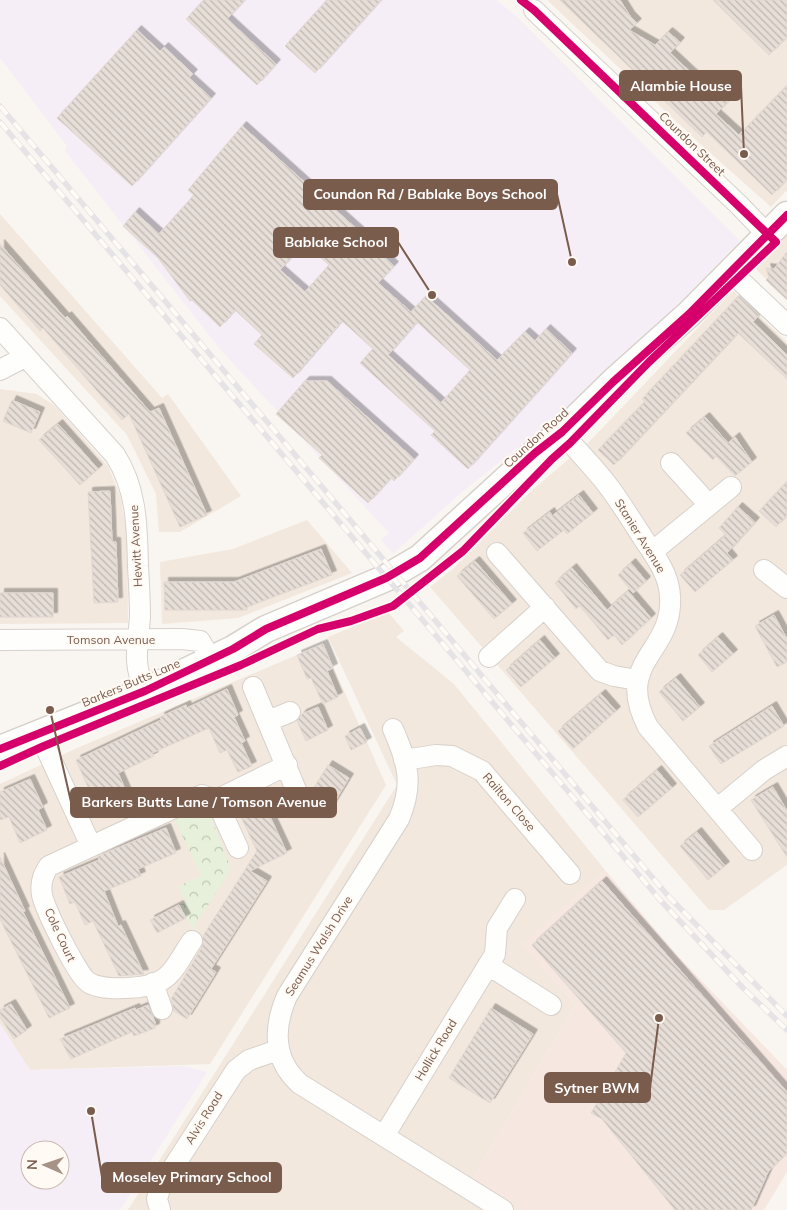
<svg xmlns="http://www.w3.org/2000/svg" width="787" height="1210" viewBox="0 0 787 1210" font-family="Mulish,sans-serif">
<defs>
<pattern id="park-crowns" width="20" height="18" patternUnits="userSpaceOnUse" patternTransform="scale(1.25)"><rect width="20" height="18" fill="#e7f0db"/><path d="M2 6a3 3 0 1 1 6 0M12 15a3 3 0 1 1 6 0" fill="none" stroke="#c0c6b4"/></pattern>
<pattern id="building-back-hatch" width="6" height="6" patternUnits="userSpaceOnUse" patternTransform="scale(1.25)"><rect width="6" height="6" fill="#e6ded7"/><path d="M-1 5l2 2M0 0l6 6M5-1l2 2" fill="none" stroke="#bfb7b1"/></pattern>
<filter id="shadow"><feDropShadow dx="4.5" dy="-4.5" stdDeviation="0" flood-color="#0004"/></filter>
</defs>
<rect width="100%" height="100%" fill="#f9f5f0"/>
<path fill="#f2e8de" d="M547,0H787V190L771,207L697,141Z
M0,214L162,398L168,394L241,496L180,532H159L156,494L127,435L0,296Z
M787,234V300L755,268Z
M733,291L787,342V865L724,910H709L430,587L453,569L530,492L591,440Z
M0,389L37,394L55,406L108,466L120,495L127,534L128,623L0,624Z
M307,520L352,573L238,618L162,624L160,562L233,549Z
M388,612L404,631L396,637L454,684L605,870L522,944L575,1005L467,1188L503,1210H128L397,785L328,637Z
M323,644L386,785L210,1064L30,1070L0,1024V784L75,749Z"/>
<path fill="#f6e8e1" d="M605,870L676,954L787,1070V1172L764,1210H503L467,1188L575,1005L521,944Z"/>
<path fill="#f6eef6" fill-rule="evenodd" d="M0,0H496L515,15L740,241L605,378L462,492L393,554L381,540L389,533L220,349L65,151L67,146L0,58Z
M0,1024L30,1070L184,1066L207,1072L120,1210H0ZM30,1150H60V1180H30Z"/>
<path fill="url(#park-crowns)" d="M202,810L210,814L231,869L193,929L179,905L186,902L178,886L201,876L175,820Z"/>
<path fill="url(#building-back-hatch)" stroke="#e2d8d2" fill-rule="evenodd" filter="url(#shadow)" d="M204,0H245L227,19L276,64L257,85L186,19Z
M327,0H381L315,73L285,46Z
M560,0H620L630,16L637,23L629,30L655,45L668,32L680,42L670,53L700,81L713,92L722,83L735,94L716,114L739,135L787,86V179L772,195L707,132L702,137Z
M713,0H787V37L769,55Z
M137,30L160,51L164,47L193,74L189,78L211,98L132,186L57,118Z
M242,126L370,241L368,243L394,266L378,283L411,312L426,296L497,360L525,332L535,341L546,329L572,353L468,469L431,435L435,431L360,363L373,349L342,321L293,378L254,344L262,335L235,310L220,327L192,300L190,301L158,258L123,226L135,212L159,234L194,195L188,190ZM304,243L329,265L305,292L280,270ZM417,322L470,370L441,403L388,355Z
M0,244L65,318L67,316L150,412L159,408L207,515L180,527L129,414L122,420L43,328L40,331L0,285Z
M787,252V300L766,280L769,277L766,268L774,269Z
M739,296L759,315L753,322L787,355V379L738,333L614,465L598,450L645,402L642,399Z
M305,381H327L414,459L394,481L391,478L368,503L319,458L322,455L276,414Z
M12,400L40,412L31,433L3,421Z
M705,417L728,443L735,437L752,462L735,476L716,456L713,460L686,433Z
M58,424L98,469L80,485L39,440Z
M787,482V515L776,527L759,511Z
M110,491L112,542H116L118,602L94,603L88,492Z
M579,495L593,513L567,534L564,530L537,551L523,533L550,512L552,516Z
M738,507L755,522L727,553L733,560L695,592L680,575L726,535L719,528Z
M321,549L332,575L247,607V610H165L164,582H234Z
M475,561L512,604L494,619L457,576Z
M631,563L646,581L633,593L618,575Z
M572,568L607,610L628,591L651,618L622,645L614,635L608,640L580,606L576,609L555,583Z
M0,593H53V617H0Z
M774,615L787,639V662L777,667L755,626Z
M718,637L733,654L712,672L698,655Z
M540,640L555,658L521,687L506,670Z
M323,644L333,668L327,671L338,697L323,704L311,678L307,679L297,655Z
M676,678L700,707L683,721L659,692Z
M227,689L238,715L234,717L245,741L241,743L252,766L238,772L227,750L220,753L209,728L152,753L154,756L118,773L129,798L104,809L93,785L88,787L76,760L161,720L160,717L186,705L187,708Z
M601,694L616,711L573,749L558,731Z
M772,706L784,726L721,764L709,746Z
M318,707L328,730L306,741L297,721L302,714Z
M360,728L367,742L351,750L345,736Z
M328,765L349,778L329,811L310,800V794Z
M657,770L672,788L638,817L623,800Z
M30,779L43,807L38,810L47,830L20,843L9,817L0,820V792Z
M773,787L787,811V857L751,800Z
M259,793L287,853L250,871L267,881L211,969L216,972L187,1019L174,1011L171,999L202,947L203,936L257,851L235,804Z
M166,828L176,853L138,869L141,876L104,891L118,926L121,925L144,974L119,976L93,921L85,925L75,902L70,904L59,877L99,860L98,856L110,851Z
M697,832L725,866L708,880L680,846Z
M0,857L25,911L23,912L70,1008L49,1018L0,919Z
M602,881L787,1092V1153L768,1172L751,1210H675L602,1119L591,1113L626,1053L532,945Z
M179,905L186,918L157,933L150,920Z
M11,1004L27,1030L14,1039L0,1017V1010Z
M148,1005L155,1022V1028L137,1035L134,1036L132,1032L71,1059L60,1039L135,1008L136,1010Z
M491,1008L533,1034L490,1103L449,1078Z"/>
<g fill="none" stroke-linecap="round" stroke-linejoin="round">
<defs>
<path id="minor" d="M534,10L739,205L768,235
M731,272L787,325
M0,328L115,455C137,489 137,527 138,566C139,583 140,600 140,616C138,647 132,662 145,691
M0,370L25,357
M562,432C577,451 595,468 609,487C621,503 632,521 643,538C655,556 669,574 670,596C674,654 613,660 648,727L752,850
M671,463L709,505
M652,552L731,487
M497,553L600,671L614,676L637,680
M764,570L787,588
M0,640L182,639L200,641L211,659
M489,657L545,607
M253,687L299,797
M268,721L290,712
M393,729C408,763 414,784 399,819L287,996C273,1028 273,1060 300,1084L503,1210
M39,733L91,846
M404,760L436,755L452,756L482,771L570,874
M216,800L238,848
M718,808L764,770L787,756
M192,941C183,953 175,973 162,980C148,989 102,992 88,982C77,975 45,909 42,895C40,884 43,874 49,866L202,795L216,800L287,765
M488,965L551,1005
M153,983L162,1009
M384,1136L495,954L497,928L515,899
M160,1210L157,1199L160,1188L236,1070L249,1060L278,1050"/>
<path id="tertiary" d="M0,749L145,691L233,649L266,629L386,578L420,558L535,453L562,432L613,382L689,314L787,215"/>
</defs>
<use href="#minor" stroke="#d7d1cb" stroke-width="22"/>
<use href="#tertiary" stroke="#d7d1cb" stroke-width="29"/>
<use href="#minor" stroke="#fefefd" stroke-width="20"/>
<use href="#tertiary" stroke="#fefefd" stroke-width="26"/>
<defs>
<path id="rail" d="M0,106L669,897L787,1016
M0,122L661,901L744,989L787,1030"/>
</defs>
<use href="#rail" stroke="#e6e3e7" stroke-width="5.5"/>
<use href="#rail" stroke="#fffaf3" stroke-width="4" stroke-dasharray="11" stroke-linecap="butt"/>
<defs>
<path id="cycleway" d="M0,749L145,691L233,649L266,629L386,578L420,558L535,453L562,432L613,382L689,314L787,215
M0,766L44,746L241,665L318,629L351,621L393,606L463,551L552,459L570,443L649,362L776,242L534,10L521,0"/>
</defs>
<use href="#cycleway" stroke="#fffaf3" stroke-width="11"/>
<use href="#cycleway" stroke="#d6006c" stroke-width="8"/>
</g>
<g text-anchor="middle" stroke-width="4" stroke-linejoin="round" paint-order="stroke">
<g font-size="12" fill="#7a5c4d" stroke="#fffaf3">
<text transform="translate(692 144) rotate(44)" y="4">Coundon Street</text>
<text transform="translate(536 438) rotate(-42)" y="4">Coundon Road</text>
<text transform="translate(640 536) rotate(58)" y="4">Stanier Avenue</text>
<text transform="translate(136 546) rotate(-93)" y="4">Hewitt Avenue</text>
<text x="111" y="644">Tomson Avenue</text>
<text transform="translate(131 683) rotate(-23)" y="4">Barkers Butts Lane</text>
<text transform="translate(509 802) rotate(49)" y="4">Railton Close</text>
<text transform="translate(60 935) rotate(65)" y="4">Cole Court</text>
<text transform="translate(319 946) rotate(-58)" y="4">Seamus Walsh Drive</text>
<text transform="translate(436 1050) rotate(-59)" y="4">Hollick Road</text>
<text transform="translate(204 1118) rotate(-58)" y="4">Alvis Road</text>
</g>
</g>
<path fill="none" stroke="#7a5c4d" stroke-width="2" d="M744 154L741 86M572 262L557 194M432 295L398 242M50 710L71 802M659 1018L650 1088M91 1111L102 1177"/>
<g fill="#7a5c4d" stroke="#fffaf3" stroke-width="2">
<circle cx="744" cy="154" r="5"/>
<circle cx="572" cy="262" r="5"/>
<circle cx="432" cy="295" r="5"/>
<circle cx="50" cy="710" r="5"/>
<circle cx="659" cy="1018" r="5"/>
<circle cx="91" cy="1111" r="5"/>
</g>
<g fill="#7a5c4d" stroke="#7a5c4d" stroke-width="2">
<rect x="620" y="71" width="121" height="29" rx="5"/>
<rect x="304" y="180" width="253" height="29" rx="5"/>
<rect x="274" y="228" width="124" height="29" rx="5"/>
<rect x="71" y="788" width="265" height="29" rx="5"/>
<rect x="545" y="1073" width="105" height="29" rx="5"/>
<rect x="102" y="1163" width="179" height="29" rx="5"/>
</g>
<g font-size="14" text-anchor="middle" font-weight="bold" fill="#fff">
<text x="681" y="91">Alambie House</text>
<text x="430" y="199">Coundon Rd / Bablake Boys School</text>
<text x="336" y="247">Bablake School</text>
<text x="204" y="807">Barkers Butts Lane / Tomson Avenue</text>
<text x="597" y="1093">Sytner BWM</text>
<text x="192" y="1182">Moseley Primary School</text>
</g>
<g transform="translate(45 1165) rotate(272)"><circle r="24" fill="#fffaf3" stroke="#cabbb1"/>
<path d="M0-4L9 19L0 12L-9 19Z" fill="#a69286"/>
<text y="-8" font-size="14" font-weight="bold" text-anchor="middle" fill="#7a5c4d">N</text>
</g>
</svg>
